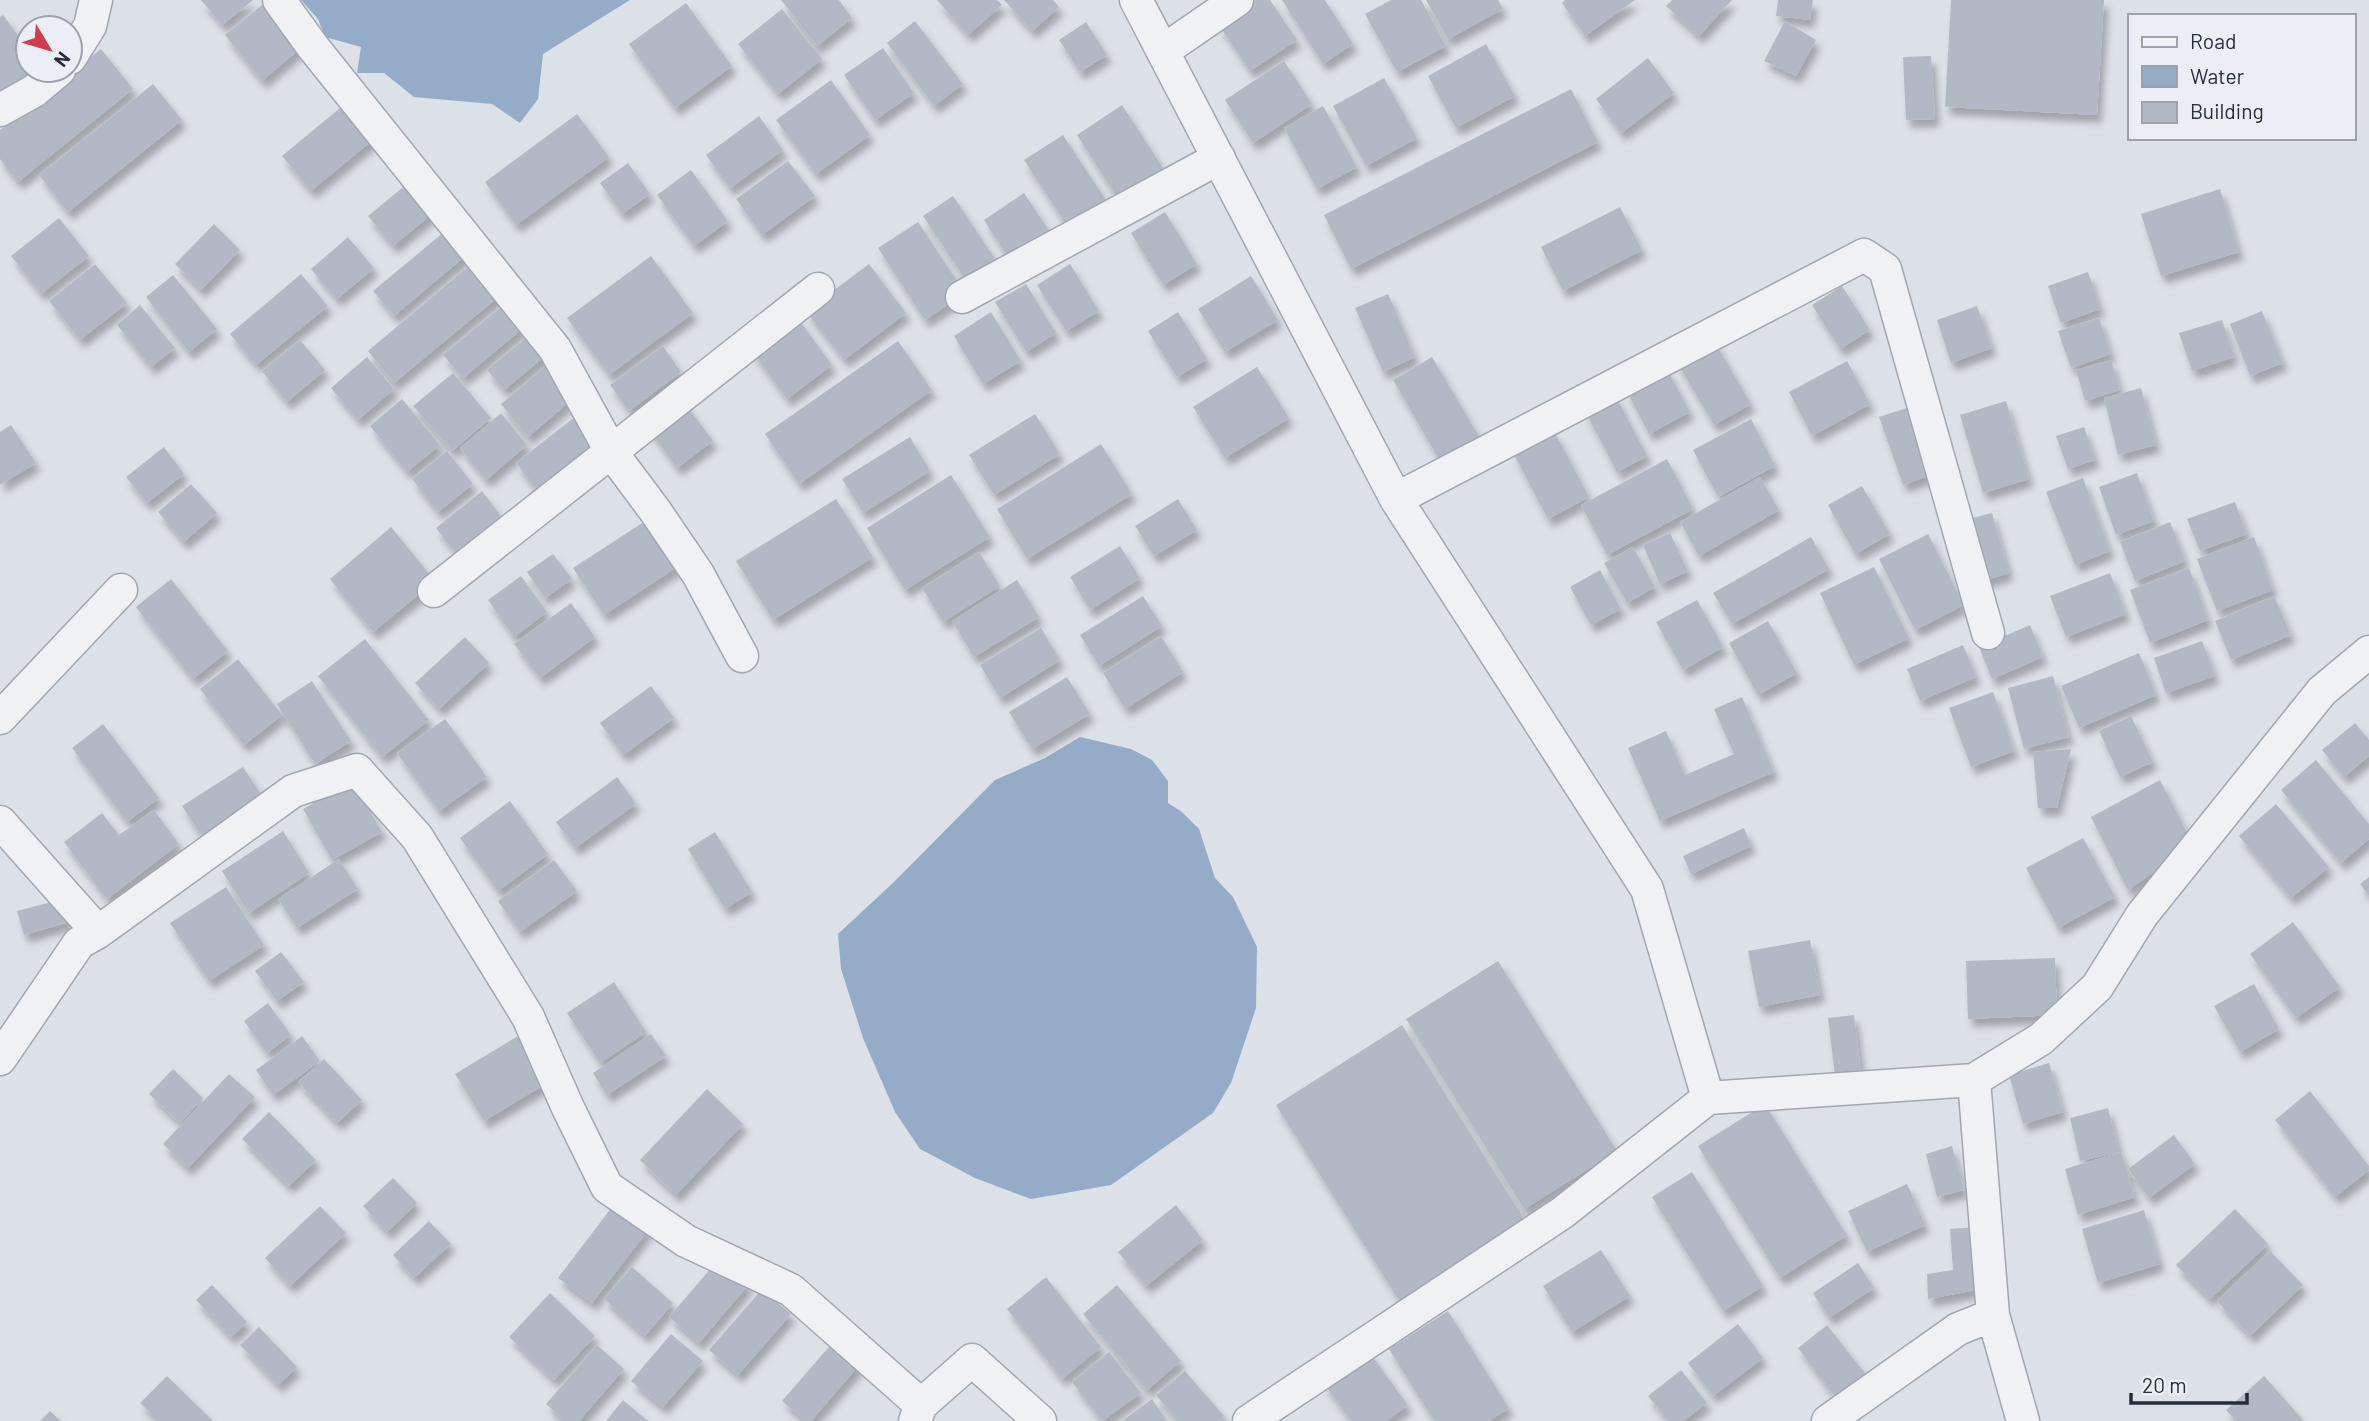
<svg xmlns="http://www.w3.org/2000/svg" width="2369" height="1421" viewBox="0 0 2369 1421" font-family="Barlow,sans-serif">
<defs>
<filter id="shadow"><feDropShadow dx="4.5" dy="8" stdDeviation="3.5" flood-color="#0004"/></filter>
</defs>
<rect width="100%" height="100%" fill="#dce0e7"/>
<path fill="#95acc9" d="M301,0H630L543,54L538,99L520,123L492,104L414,97L384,73H357L361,47L325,37L318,19Z
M1080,737L1131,749L1152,760L1168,781V803L1182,812L1199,829L1215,878L1233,897L1257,947L1256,1008L1231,1083L1213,1113L1111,1185L1031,1199L975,1178L920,1149L895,1112L863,1038L841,969L838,934L894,882L995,780L1045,758Z"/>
<path fill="#b3b9c4" filter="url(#shadow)" d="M201,0H253L222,25Z
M781,0H839L852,18L817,46Z
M937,0H997L1002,5L968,35Z
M1004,0H1053L1059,7L1032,31Z
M1256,0H1270L1297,40L1250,71L1219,25Z
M1282,0H1325L1353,44L1323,64Z
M1391,0H1421L1446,46L1397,72L1365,14Z
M1426,0H1498L1503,9L1448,39Z
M1565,0H1635L1585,36L1562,3Z
M1672,0H1732L1699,36L1666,6Z
M1778,0H1813L1810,20L1776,16Z
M1951,0H2104L2097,115L1945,107Z
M267,1L304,45L262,81L225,35Z
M686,3L732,66L675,108L629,44Z
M782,9L822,59L778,94L738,44Z
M3,15L28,49V70H38L0,99V17Z
M915,21L963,84L934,106L887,43Z
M1785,21L1816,40L1796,76L1764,61Z
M1086,22L1107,55L1080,72L1059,40Z
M1486,44L1515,96L1456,128L1428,76Z
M883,48L914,93L875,120L844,75Z
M101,49L133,89L18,182L0,159V130Z
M1931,56L1935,119L1906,120L1903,57Z
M1648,58L1674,93L1621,133L1596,99Z
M1284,61L1312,104L1253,143L1225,100Z
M1384,78L1417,138L1366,166L1333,106Z
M831,80L870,135L816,174L776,120Z
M153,84L182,120L68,212L39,175Z
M1571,89L1598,142L1351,269L1324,215Z
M352,98L381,133L311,191L282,156Z
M1122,105L1167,174L1122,205L1077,135Z
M1323,106L1357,167L1317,189L1284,128Z
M577,114L609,157L516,225L485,182Z
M759,116L783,150L730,188L706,155Z
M1063,135L1108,203L1069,229L1024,160Z
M788,161L815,196L762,235L736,199Z
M628,163L650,194L622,214L600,183Z
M691,170L728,221L694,246L657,195Z
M413,179L438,209L393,246L368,216Z
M2220,189L2239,252L2161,276L2141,214Z
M1024,193L1055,239L1014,266L984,220Z
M953,196L999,265L969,285L923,216Z
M1620,207L1642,250L1563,291L1541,247Z
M1165,212L1197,264L1163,285L1131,233Z
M59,218L89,256L41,294L11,256Z
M918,222L965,293L925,320L878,248Z
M214,224L240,250L201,290L175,264Z
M450,227L471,251L394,316L373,291Z
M348,237L374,268L337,299L311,269Z
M651,256L693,313L609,375L567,318Z
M477,259L504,292L394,383L368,351Z
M95,264L127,303L80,340L49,301Z
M869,264L906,313L844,360L806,311Z
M1070,264L1099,311L1066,331L1037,285Z
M2088,272L2100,309L2061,323L2048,286Z
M301,274L328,306L256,365L230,334Z
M173,275L217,329L189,352L146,297Z
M1251,276L1278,320L1225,352L1198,309Z
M1026,284L1056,333L1026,352L995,302Z
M1842,286L1870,330L1840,349L1812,305Z
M1388,294L1415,357L1383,372L1355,308Z
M140,305L175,348L151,367L117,325Z
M503,305L523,328L463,378L443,355Z
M1977,306L1992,348L1951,363L1937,320Z
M2262,311L2283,363L2250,376L2230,324Z
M991,312L1021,361L983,384L954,336Z
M1178,312L1207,359L1177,377L1148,331Z
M797,317L832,365L787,399L751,350Z
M2099,318L2111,354L2071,368L2058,331Z
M2222,320L2234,357L2192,371L2179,333Z
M534,331L550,352L504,390L487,370Z
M1713,339L1751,404L1714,425L1676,361Z
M300,340L325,370L287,402L262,371Z
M898,341L932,390L799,484L765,434Z
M663,346L681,372L629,411L610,385Z
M367,357L394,389L358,420L331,388Z
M1432,357L1480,438L1440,461L1393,380Z
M2111,360L2120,390L2085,401L2076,370Z
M1847,361L1870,404L1812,436L1789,392Z
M549,363L576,396L528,437L501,404Z
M1257,367L1289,418L1225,458L1193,407Z
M1667,369L1690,412L1649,434L1626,390Z
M453,373L491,418L452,451L413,406Z
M2141,388L2156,445L2118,455L2104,398Z
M1615,395L1647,456L1617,472L1585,411Z
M402,399L440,445L407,472L370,426Z
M682,399L713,441L677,468L647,426Z
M2006,401L2029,479L1983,493L1960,415Z
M1916,405L1939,472L1903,485L1879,417Z
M501,413L527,445L486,480L460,448Z
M1035,414L1060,454L994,495L969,455Z
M576,416L603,451L543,498L516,463Z
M1751,419L1775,466L1718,497L1693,450Z
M11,425L36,463L0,485V432Z
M2084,427L2095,460L2068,469L2056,436Z
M1554,431L1589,497L1548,519L1513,453Z
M910,437L930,471L863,513L842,479Z
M1101,444L1132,494L1027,559L997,509Z
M164,447L184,474L147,503L126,477Z
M447,451L473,484L438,512L412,479Z
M1667,459L1693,509L1607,555L1581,505Z
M2137,473L2154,521L2116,535L2099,487Z
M951,475L990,537L905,590L867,528Z
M1760,477L1779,510L1699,556L1680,522Z
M2083,478L2110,551L2075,565L2046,492Z
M191,484L217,513L184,542L158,512Z
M1862,486L1890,534L1855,554L1828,505Z
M482,491L507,524L462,561L436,528Z
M836,499L873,557L773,620L736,561Z
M1178,499L1197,530L1154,556L1135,526Z
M2235,502L2247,534L2200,551L2187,519Z
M1992,513L2009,573L1979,582L1961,521Z
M653,516L683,563L604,615L573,568Z
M2170,522L2185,561L2135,581L2120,542Z
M391,527L435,581L373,632L330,579Z
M1670,533L1688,571L1660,584L1643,545Z
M1928,534L1964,605L1915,630L1879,559Z
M1811,537L1829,569L1732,624L1713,593Z
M2254,537L2273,590L2217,611L2197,559Z
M1120,546L1140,578L1090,610L1070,577Z
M1633,547L1655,587L1627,603L1604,563Z
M979,552L1000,586L943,622L922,588Z
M553,554L572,579L545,598L527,572Z
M1874,567L1909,638L1854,665L1820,593Z
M2189,568L2208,620L2150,643L2130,590Z
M1600,570L1621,609L1591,625L1570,587Z
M2110,573L2126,614L2066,637L2050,596Z
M521,576L547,612L514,637L488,600Z
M171,579L228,651L193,679L136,607Z
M1017,580L1039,617L974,657L952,621Z
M1143,596L1162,626L1099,666L1080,635Z
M2274,596L2291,635L2231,660L2215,621Z
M1697,600L1723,647L1683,670L1656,622Z
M571,603L595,637L540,678L514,644Z
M1768,621L1797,673L1758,695L1729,643Z
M2030,625L2043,657L1992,679L1979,647Z
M1041,628L1060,660L1000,698L980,665Z
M1161,636L1183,672L1125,709L1103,673Z
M465,637L489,663L439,709L415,683Z
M365,639L429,720L382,757L318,676Z
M2202,641L2215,676L2166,693L2154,658Z
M1963,645L1976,677L1920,701L1907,669Z
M2139,653L2156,695L2079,728L2061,686Z
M238,659L282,715L244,745L200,689Z
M2053,676L2069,737L2024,749L2008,688Z
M1067,677L1090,714L1032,749L1009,712Z
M312,681L351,741L315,764L277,704Z
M651,686L674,718L623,755L600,723Z
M1993,692L2014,751L1971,767L1949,708Z
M1742,697L1774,772L1660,821L1628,748L1666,731L1685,775L1734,754L1714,709Z
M2131,716L2153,762L2120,777L2099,731Z
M445,719L487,777L439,811L397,753Z
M2355,723L2369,740V756L2344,777L2322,750Z
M103,724L159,798L127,822L72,748Z
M2071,749L2057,808H2038L2033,752Z
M2316,760L2369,824V839L2341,863L2281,790Z
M243,767L266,802L205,841L182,806Z
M617,777L636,804L575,848L556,822Z
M2160,780L2193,844L2128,890L2091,817Z
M353,781L382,832L332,860L303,809Z
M510,801L548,854L498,891L460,838Z
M2276,804L2329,867L2291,898L2239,836Z
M154,810L179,844L107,899L64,842L102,813L119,835Z
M1744,828L1751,846L1691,874L1683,856Z
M283,831L309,873L249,913L222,871Z
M715,832L752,892L725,909L688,849Z
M2083,838L2115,897L2058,928L2026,868Z
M339,859L358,889L297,928L278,899Z
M554,860L577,891L520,932L498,901Z
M2369,877V896L2360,884Z
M226,887L264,945L209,981L170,923Z
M63,899L69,922L24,935L17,911Z
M2293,922L2340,987L2296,1018L2250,954Z
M1810,940L1820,995L1759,1007L1748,951Z
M281,952L304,982L277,1001L255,971Z
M2055,958L2057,1015L1968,1019L1966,961Z
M1498,961L1617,1151L1524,1209L1406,1019Z
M614,982L646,1032L600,1063L567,1013Z
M2254,984L2279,1029L2240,1052L2214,1006Z
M268,1003L291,1035L267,1053L244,1021Z
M1854,1015L1861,1073L1835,1076L1828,1018Z
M1402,1025L1526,1222L1400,1302L1276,1105Z
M523,1033L552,1080L484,1121L455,1074Z
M651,1034L666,1056L607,1095L593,1073Z
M302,1036L320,1061L273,1095L256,1070Z
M324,1059L362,1100L337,1123L298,1082Z
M2049,1063L2063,1112L2023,1124L2009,1075Z
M173,1069L203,1098L180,1123L149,1094Z
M229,1074L255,1097L188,1168L163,1144Z
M707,1089L743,1124L676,1195L640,1160Z
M2310,1091L2369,1166V1170L2335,1197L2275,1120Z
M1765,1104L1847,1235L1780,1278L1698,1146Z
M2108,1108L2119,1152L2080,1161L2070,1118Z
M269,1112L316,1160L289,1186L242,1139Z
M2174,1135L2195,1164L2149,1198L2128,1169Z
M1952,1146L1964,1190L1937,1197L1926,1154Z
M2121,1152L2135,1197L2078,1215L2065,1169Z
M1692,1172L1763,1286L1723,1311L1652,1197Z
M393,1178L417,1203L387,1232L363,1206Z
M1907,1184L1925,1225L1867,1252L1848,1211Z
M615,1203L649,1229L592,1303L558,1278Z
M1176,1205L1203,1240L1146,1286L1118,1252Z
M320,1206L346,1233L290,1286L265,1258Z
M2235,1209L2268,1244L2210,1299L2176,1265Z
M2144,1210L2160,1264L2098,1283L2082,1229Z
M429,1221L451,1244L414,1278L393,1255Z
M1978,1227L1982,1289L1928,1299L1927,1274L1953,1270L1950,1229Z
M1601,1250L1630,1296L1572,1332L1543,1286Z
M2270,1251L2303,1285L2250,1336L2217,1301Z
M719,1259L749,1284L699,1343L669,1317Z
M1858,1263L1874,1288L1829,1318L1813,1293Z
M632,1267L673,1303L645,1336L604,1299Z
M1046,1277L1101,1347L1062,1379L1007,1309Z
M212,1285L247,1322L231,1337L196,1300Z
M1117,1285L1181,1361L1147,1390L1083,1314Z
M762,1289L791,1314L738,1375L709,1350Z
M550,1293L595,1336L554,1380L509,1337Z
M1448,1311L1509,1408L1489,1421H1434L1389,1349Z
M1738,1324L1763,1358L1713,1396L1688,1363Z
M1827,1325L1868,1377L1838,1401L1798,1348Z
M259,1327L297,1367L278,1385L240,1345Z
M671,1334L703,1361L663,1407L631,1381Z
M834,1341L860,1364L811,1421H806L782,1401Z
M597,1345L624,1369L579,1421H565L546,1404Z
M1109,1352L1141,1393L1102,1421L1072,1382Z
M1369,1352L1408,1405L1386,1421H1351L1324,1384Z
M1681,1370L1707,1403L1683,1421H1668L1648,1396Z
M1185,1371L1224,1416L1218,1421H1178L1156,1395Z
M167,1376L213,1421H159L140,1403Z
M2264,1376L2304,1421H2236L2226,1410Z
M1152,1399L1167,1421H1122Z
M623,1400L648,1421H606Z
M50,1411L61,1421H40Z"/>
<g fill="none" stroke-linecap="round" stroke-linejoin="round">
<defs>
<path id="street" d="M279,0L313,47L555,349L612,453L656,512L698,574L742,656
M1136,0L1396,499L1647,889L1708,1098
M1163,51L1237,0
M70,58L90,26L96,0
M0,110L34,91L59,70
M962,297L1219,158
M1396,499L1864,255L1885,269L1988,633
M434,591L818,289
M0,718L121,590
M0,822L98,932L79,943L0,1059
M98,932L293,791L357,770L417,837L528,1017L568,1108L607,1187L686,1241L791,1290L921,1405L915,1421
M1974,1080L1993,1315L2023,1421
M921,1405L972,1360L1040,1421
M1249,1421L1562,1213L1708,1098L1974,1080L2041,1039L2097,987L2142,915L2322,691L2369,652
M1828,1421L1958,1329L1993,1315"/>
</defs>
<use href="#street" stroke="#a1a7b1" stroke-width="35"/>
<use href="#street" stroke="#eff1f5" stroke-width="32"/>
</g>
<rect x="2128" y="14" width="228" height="126" fill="#ebeff5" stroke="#9ca1ab" stroke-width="2"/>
<rect x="2142" y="37" width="35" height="10" fill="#eff1f5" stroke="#9ca1ab" stroke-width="2"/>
<text x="2190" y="49" font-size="21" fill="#252d3d">Road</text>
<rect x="2142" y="66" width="35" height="21" fill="#95acc9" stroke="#9ca1ab" stroke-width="2"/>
<text x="2190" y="84" font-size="21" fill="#252d3d">Water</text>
<rect x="2142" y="102" width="35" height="21" fill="#b3b9c4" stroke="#9ca1ab" stroke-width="2"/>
<text x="2190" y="119" font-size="21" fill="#252d3d">Building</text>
<g transform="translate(49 49) rotate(128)"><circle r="33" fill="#ebeff5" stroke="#9ca1ab" stroke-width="2"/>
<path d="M0-5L12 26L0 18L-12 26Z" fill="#d23b4c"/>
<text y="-10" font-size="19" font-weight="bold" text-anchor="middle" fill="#252d3d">N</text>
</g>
<path d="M2131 1393v10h116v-10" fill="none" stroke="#252d3d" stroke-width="3.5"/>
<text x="2142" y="1393" font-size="21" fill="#252d3d" stroke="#ebeff5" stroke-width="5" paint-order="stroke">20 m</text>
</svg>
